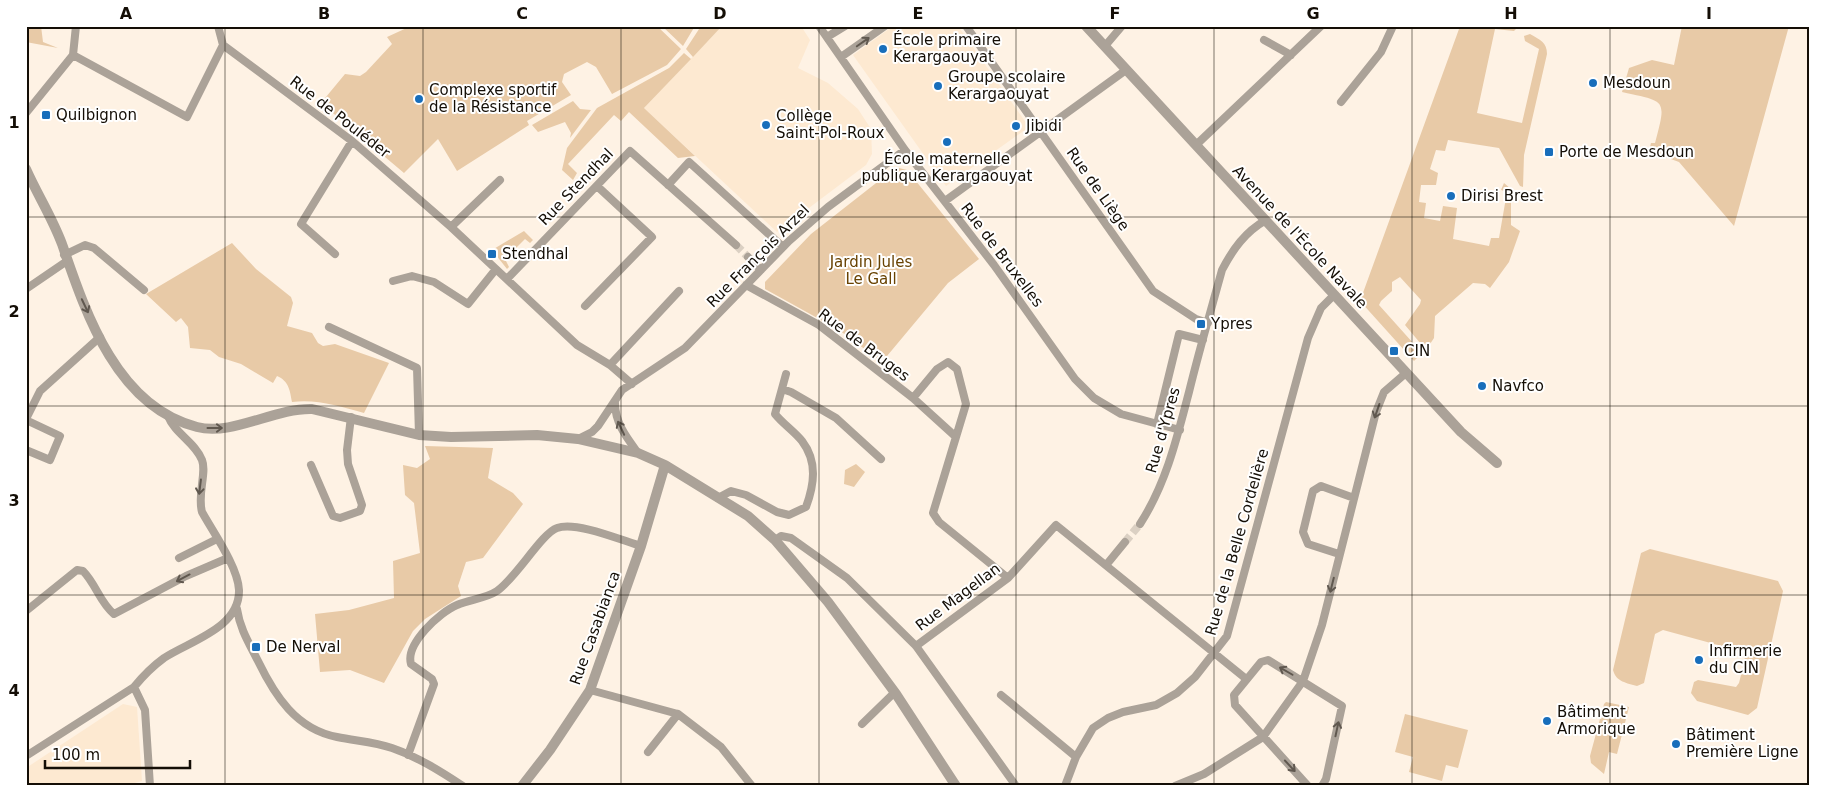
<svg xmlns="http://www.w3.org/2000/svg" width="1835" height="812" viewBox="0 0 1835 812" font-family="'DejaVu Sans',sans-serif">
<rect width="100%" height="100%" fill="#fef2e4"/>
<path fill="#fde9d1" d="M722,26H801L810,40L798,68L828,83L858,109L871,129L872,154L866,165L777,232L644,108Z
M893,26H958L1029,127L946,186L853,55Z
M123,704L137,707L142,781L124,786H26V768Z"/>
<path fill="#e8caa7" d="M28,26H41L43,42L58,48L26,42Z
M411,26H657L681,49L667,65L612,94L596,67L587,62L564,74L562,82L571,95L527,121L529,125L457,171L438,139L404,173L321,103L345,74L360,76L366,72L392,44L387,37Z
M662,26H695L683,46Z
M701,26H722L693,57L686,49Z
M1455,26L1518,27L1514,31L1495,29L1477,113L1522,123L1539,49L1525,41L1524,36L1530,34C1540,40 1547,42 1547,54L1524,155L1523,187L1520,186L1499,148L1448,140L1445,151L1436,150L1430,169L1438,173L1436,185H1421L1419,202L1426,203L1424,218L1440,221L1443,206L1457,208L1453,239L1489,246L1491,238H1499L1507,192L1501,190L1504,183L1511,189V225L1520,231L1509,262L1490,288L1485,284L1473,283L1435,316L1434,338L1426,350L1405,325L1420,304L1421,300L1400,277L1392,282V291L1381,301L1379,305L1422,353L1414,361L1360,301L1459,29Z
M1682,26H1789L1734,226L1679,162L1649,151L1651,143H1655C1667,98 1666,102 1622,92L1629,68L1652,60L1674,65Z
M684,53L691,59L644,108L695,156L678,158L629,112L621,121L614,115L568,164L577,173L573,180L562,170L567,148L597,108L669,68Z
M573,101L580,109L591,110L570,138L571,133L565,122L538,132L532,125Z
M603,155L609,160L581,190L577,182Z
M899,168L907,170L979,259L948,283L882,362L839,330L765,289V282L811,234L894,169Z
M524,231L533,240L530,243L525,239L505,259L509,267L507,269L492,250Z
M232,243L256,269L291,297L293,303L287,326L312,333L318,343L323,346L335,344L389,363L364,413C339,406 317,399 292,402C290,391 289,381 277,376L273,383L241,364L219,357L210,350L190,348L188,327L181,318L176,322L146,294Z
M425,446L493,448L488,478L513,493L523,504L483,558L466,562L458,586L461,596L425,619L413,631L384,683L350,670L320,672L315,614L349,610L394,598L393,561L420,553L414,503L405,495L403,465L417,468L430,459Z
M856,464L865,472L854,487L844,484L845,470Z
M1650,549L1778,581L1783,591L1757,708L1748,715L1697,701L1691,693L1694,682L1698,680L1736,687L1739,683L1745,659L1740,651L1663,630L1655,634L1644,683L1637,686C1627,683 1616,682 1613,670L1641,553Z
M1606,702L1629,707L1617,754L1609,752L1604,774L1591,763L1590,756L1604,704Z
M1405,714L1468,730L1458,768L1446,765L1442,781L1409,772L1413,757L1395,752Z"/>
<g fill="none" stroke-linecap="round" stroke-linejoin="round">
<path stroke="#dbd0c3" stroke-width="8" stroke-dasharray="8 4" stroke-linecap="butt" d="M736,245L748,257
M1125,542L1140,524"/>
<path stroke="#aba298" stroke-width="8" d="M218,26L223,45L352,141L451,227L577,345L610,365L632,384
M819,26L905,150L994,265L1075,379L1094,398L1121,414L1180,430
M966,26L1153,291L1196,319L1208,323
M827,37L845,26
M1264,40L1291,55
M1105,46L1122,26
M73,55L187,117L223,45
M73,55L76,26
M841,57L885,26
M1341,102L1381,52L1393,26
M26,113L73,55
M1196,145L1321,26
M668,185L689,162L783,247
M945,201L1126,70
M451,227L500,180
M335,254L301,224L352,141
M64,255L85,245L94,248L144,290
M748,257L761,270
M507,279L630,151L736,245
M393,281L412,276L434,282L468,304L496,269
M746,285L819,325L913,398L956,437L933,513L939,522L1008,578
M26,289L67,261
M585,306L652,237L597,186
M329,327L417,368L419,435
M610,365L679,291
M782,389L791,392L836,418L881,459
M913,398L937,369L948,362L957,369L966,404L956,437
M615,403C615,423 627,438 638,453
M26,419L40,391L100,337
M26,420L60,436L50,460L26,450
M1157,424L1179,334L1203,340
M578,439L592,432L598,426L622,390L685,348L789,241L828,207L905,150
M311,465L333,516L340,518L360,511L362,505L348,464L347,450L351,417
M718,498L731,491L746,495L777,512L789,515L806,507C814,485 818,462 802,441C794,431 783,424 775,414L786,374
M1140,524C1166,484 1177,438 1189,392C1199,351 1211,310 1222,270C1233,249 1245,232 1266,220
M775,540L781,536L791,538L847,578L916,646L1016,786
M1339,554L1308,544L1303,532L1313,491L1321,486L1354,498
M179,558L217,539
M1107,564L1125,542
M237,609C240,629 249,643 258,661C275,696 296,729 337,737C356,741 374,742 392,748C418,757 440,771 463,786
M26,611L77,570L83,571C96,584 100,603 114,614L186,576L228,558
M916,646L1008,578L1056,525L1245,678
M134,687L145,710L150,786
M590,690L678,714L721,747L752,786
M1001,695L1076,757
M862,724L895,692
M648,752L678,714
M408,755L434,684L432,679L411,664C405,644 440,612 457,605C470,599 485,599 497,591C516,578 542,533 557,528C576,521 621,540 641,546
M26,756L134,687C143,676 153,666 164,658C190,641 240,628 239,590C238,567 213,532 202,512C197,494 207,473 202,460C195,442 175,434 168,416
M1065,786L1076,757L1093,728L1108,718L1123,712L1156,705L1177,693L1195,677L1227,636L1308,338L1321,308L1334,295
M1175,786L1204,774L1263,737L1303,681L1322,625L1376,412L1384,392L1406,373
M1308,786L1235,705L1234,695L1261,662L1268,660L1342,706L1326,779L1322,786"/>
<path stroke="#aba298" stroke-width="10" d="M1086,26L1461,432L1497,463
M26,169C37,194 52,217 62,244C86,314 117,407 197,427C233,436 274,408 312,409L419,435L451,437L537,435L578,439L638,453L665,465L748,516L775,540L828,602L896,694L956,786
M522,786L550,750L590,690L641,546L665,465"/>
</g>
<defs><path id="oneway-shaft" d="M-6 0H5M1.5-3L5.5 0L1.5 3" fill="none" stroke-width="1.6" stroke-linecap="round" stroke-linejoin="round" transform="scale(1.25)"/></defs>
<g stroke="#60584f">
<use href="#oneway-shaft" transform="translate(863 42) rotate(-35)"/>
<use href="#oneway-shaft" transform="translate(85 306) rotate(65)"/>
<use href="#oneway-shaft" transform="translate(1377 411) rotate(109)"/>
<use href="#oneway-shaft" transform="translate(215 428)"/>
<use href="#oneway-shaft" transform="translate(621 428) rotate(-115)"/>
<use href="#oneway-shaft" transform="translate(200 487) rotate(97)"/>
<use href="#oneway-shaft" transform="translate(183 578) rotate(152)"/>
<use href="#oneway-shaft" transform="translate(1332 585) rotate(104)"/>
<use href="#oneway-shaft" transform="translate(1286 671) rotate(-150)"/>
<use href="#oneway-shaft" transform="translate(1337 729) rotate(-78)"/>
<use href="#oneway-shaft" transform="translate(1290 766) rotate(47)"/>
</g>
<path fill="none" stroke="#140e06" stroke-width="1" stroke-opacity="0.55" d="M225,26V786M423,26V786M621,26V786M819,26V786M1016,26V786M1214,26V786M1412,26V786M1610,26V786M26,217H1809M26,406H1809M26,595H1809"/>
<g fill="#186ebb" stroke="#fff" stroke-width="2">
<circle cx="883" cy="49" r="5"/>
<circle cx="1593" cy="83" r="5"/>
<circle cx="938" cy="86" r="5"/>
<circle cx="419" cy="99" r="5"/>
<rect x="41" y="110" width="10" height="10" rx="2.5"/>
<circle cx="766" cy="125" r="5"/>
<circle cx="1016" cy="126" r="5"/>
<circle cx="947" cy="142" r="5"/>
<rect x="1544" y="147" width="10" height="10" rx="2.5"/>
<circle cx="1451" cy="196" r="5"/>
<rect x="487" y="249" width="10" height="10" rx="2.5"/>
<rect x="1196" y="319" width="10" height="10" rx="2.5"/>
<rect x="1389" y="346" width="10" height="10" rx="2.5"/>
<circle cx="1482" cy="386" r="5"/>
<rect x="251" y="642" width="10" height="10" rx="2.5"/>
<circle cx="1699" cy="660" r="5"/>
<circle cx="1547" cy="721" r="5"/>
<circle cx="1676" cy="744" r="5"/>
</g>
<g text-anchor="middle" stroke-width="4" stroke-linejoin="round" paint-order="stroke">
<g font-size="15" fill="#140e06" stroke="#fff" text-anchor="start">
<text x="893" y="45">École primaire<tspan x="893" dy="17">Kerargaouyat</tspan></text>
<text x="948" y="82">Groupe scolaire<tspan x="948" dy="17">Kerargaouyat</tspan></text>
<text x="1603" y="88">Mesdoun</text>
<text x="429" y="95">Complexe sportif<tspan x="429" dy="17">de la Résistance</tspan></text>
<text x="56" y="120">Quilbignon</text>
<text x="776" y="121">Collège<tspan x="776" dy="17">Saint-Pol-Roux</tspan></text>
<text x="1026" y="131">Jibidi</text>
<text x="1559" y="157">Porte de Mesdoun</text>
<text x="947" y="164" text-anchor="middle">École maternelle<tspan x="947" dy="17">publique Kerargaouyat</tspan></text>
<text x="1461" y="201">Dirisi Brest</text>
<text x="502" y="259">Stendhal</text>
<text x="1211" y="329">Ypres</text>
<text x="1404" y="356">CIN</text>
<text x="1492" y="391">Navfco</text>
<text x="266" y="652">De Nerval</text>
<text x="1709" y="656">Infirmerie<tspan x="1709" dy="17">du CIN</tspan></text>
<text x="1557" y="717">Bâtiment<tspan x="1557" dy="17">Armorique</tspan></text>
<text x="1686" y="740">Bâtiment<tspan x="1686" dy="17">Première Ligne</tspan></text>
</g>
<g font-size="15" fill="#140e06" stroke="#fff">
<text transform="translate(340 117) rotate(38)" y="5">Rue de Pouléder</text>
<text transform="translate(576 187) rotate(-46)" y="5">Rue Stendhal</text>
<text transform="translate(1098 189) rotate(55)" y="5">Rue de Liège</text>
<text transform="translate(1300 237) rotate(47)" y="5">Avenue de l'École Navale</text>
<text transform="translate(1002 255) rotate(53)" y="5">Rue de Bruxelles</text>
<text transform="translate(758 256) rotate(-45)" y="5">Rue François Arzel</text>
<text transform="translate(864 345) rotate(37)" y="5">Rue de Bruges</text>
<text transform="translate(1163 430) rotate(-74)" y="5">Rue d'Ypres</text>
<text transform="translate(1237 542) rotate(-74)" y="5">Rue de la Belle Cordelière</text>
<text transform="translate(958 597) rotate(-37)" y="5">Rue Magellan</text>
<text transform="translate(595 628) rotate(-70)" y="5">Rue Casabianca</text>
</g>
<g font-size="15" fill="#684202" stroke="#fff">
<text x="871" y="267">Jardin Jules<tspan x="871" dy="17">Le Gall</tspan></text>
</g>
</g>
<rect width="1835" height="812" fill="none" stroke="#ffffff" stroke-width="55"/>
<path d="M45 760v8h145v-8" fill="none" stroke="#140e06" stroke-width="2.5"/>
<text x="52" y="760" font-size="15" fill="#140e06" stroke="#ffffff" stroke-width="4" paint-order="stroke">100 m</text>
<rect x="28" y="28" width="1780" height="756" fill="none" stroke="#140e06" stroke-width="2"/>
<g font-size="16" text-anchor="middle" font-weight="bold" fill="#140e06">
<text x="126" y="19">A</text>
<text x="324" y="19">B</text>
<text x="522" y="19">C</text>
<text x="720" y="19">D</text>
<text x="918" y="19">E</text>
<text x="1115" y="19">F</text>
<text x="1313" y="19">G</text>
<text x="1511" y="19">H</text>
<text x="1709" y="19">I</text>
<text x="14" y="128">1</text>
<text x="14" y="317">2</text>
<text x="14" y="506">3</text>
<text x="14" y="696">4</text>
</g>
</svg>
